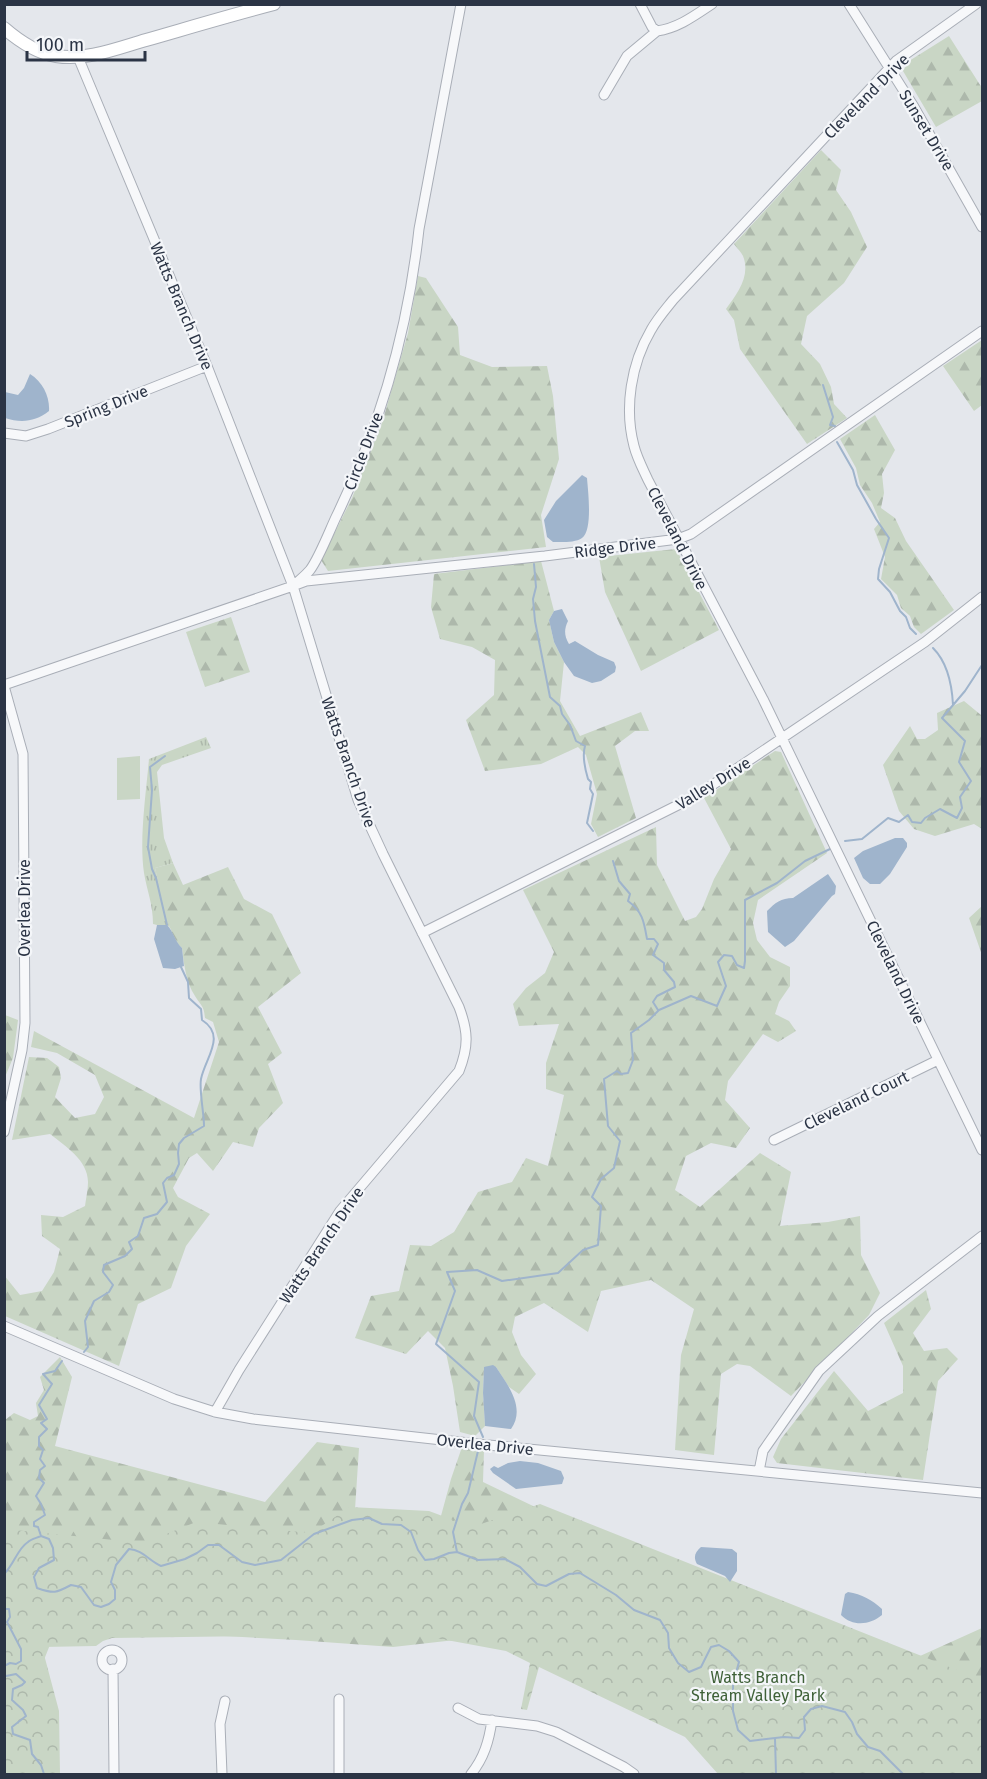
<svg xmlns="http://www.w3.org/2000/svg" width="987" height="1779" viewBox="0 0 987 1779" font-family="'Fira Sans',sans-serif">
<defs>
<pattern id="grass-tufts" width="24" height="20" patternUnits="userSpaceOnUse" patternTransform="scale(1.5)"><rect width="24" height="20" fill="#c9d6c5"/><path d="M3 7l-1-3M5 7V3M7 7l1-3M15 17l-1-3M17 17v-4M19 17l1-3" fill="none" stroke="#adb8ab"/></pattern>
<pattern id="forest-firs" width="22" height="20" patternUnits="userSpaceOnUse" patternTransform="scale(1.5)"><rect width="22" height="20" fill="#c9d6c5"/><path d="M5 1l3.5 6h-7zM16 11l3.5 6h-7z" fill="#adb8ab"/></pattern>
<pattern id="park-crowns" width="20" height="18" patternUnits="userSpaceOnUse" patternTransform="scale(1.5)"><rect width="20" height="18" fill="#c9d6c5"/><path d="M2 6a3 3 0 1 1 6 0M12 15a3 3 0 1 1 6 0" fill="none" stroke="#adb8ab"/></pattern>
</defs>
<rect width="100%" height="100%" fill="#e4e7ec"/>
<path fill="url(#grass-tufts)" d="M206,737L211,748L162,765L157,772L164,838L173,863L155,868L170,928L167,925H157L153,924C153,904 147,891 144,873C139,840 146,793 149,759Z"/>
<path fill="url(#forest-firs)" d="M949,36L982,88V101L936,127L903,71L909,61Z
M821,150L841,170L836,190L851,212L867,247L844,283L807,316L801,344L820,364L831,387L834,404L847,418L807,444L740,349L734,320L726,309C737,294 751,276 743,256C741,252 737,248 734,244Z
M418,276L426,278L458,327L460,355L492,367L547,366L553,396L559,459L541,515L546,547L328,571L321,560L352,498L382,423L408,333Z
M982,340V405L974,411L943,366Z
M875,415L895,450L882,474L884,493L881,508L895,518L906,541L954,610L921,634L914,627L910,616L901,608L897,595L881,579L885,557L874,529L880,522L872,503L860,485L856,468L840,439Z
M676,549L719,630L641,671L605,592L599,557Z
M541,561L554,611L549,620L554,642L564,662L560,701L580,736L641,712L649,731H635L615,746L636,818L598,837L591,824L597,794L586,755L578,747L541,764L485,771L466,720L494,695L495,660L472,647L440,639L431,607L434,574Z
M231,617L250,672L205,687L186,632Z
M964,701L981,715L982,829L974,824L935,836L914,829L899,811L883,765L910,726L917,739H925L938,730L937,713Z
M775,751L781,752L827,853L758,900L753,923L757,940L770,957L790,967V986L779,1002L775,1014L789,1021L796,1031L778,1042L763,1034L728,1081L725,1100L750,1128L736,1148L711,1143L686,1156L675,1190L700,1207L760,1153L791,1172L780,1226L828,1222L860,1216L861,1255L880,1293L869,1315L791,1396L750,1366L737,1364L721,1374L714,1455L675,1450L681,1355L694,1309L651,1280L601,1291L588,1332L544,1303L515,1317L512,1332L521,1355L536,1374L519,1394L509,1387L496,1367H484L483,1393L485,1426L475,1436L460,1432L453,1386L445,1348L428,1331L406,1354L355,1338L371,1296L399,1291L410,1245L431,1246L454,1232L478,1192L512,1182L526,1158L548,1166L564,1095L546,1089V1063L559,1024L519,1026L513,1004L526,988L545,973L554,952L523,890L656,827L657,865L685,921L696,917L702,909L714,879L731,849L704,798Z
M173,863L183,885L228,867L244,899L272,914L301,973L258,1007L282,1053L268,1064L283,1103L259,1128L253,1147L233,1142L213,1171L197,1153L189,1158L173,1188L178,1197L210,1214L186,1246L171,1288L138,1304L119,1366L5,1316L4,1275L20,1295L42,1291L54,1272L60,1249L42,1236L41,1215L63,1217L85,1206C86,1198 88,1190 88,1182C88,1160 65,1146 50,1134L12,1140L29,1057L47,1058L59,1067L61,1078L55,1097L75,1118L95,1114L104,1097L95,1075L57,1053L31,1047L34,1031L194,1118L219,1042L213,1022L205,1018C204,1005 201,1006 195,996C186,983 184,964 182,948C167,935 160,888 155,868Z
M982,906V955L969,918Z
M5,1015L18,1020L13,1058L5,1077Z
M926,1290L931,1309L913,1333L924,1351L947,1348L958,1359L938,1381L923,1480L777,1463L773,1457L781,1439L834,1371L868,1411L903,1393V1366L884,1323Z
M60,1357L72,1377L55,1446L265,1502L317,1442L359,1448L354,1525L435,1538L451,1479L462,1447L484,1450L483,1482L577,1527L920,1656L982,1628V1774L628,1684L473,1638L393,1647L296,1640L57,1627L38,1675L5,1751V1420L14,1413L30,1420L38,1416L36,1403L44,1390L40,1377Z"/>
<path fill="url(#park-crowns)" d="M540,1504L982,1680V1774H718L685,1737L539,1667L527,1710L521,1709L530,1663L506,1651L414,1634L112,1638L103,1641L96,1646L42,1647L59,1711L60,1774H5L4,1529L144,1543L196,1522L311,1533L350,1507L429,1511L472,1527Z"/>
<path fill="#c9d6c5" d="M140,756V799L117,800V758Z"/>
<path fill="#9fb4cc" d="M30,374C43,382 50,397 49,411C35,422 21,423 5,418V392L18,395L24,388Z
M582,475L587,478C588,491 593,530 582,538C575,543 561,542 553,542L547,537L544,520L556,501Z
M562,609L568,621C564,629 564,636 569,644L575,641L598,655L614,662L616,667L615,672L601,681L592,683L574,676L564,662L554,642L549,620L554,611Z
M895,838H903L907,843V847L890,874L880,884H870L863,878L854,858L863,851Z
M828,874L836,886L835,894L832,896L794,941L785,947L768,932L767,911C775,903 781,898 793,898Z
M157,925H167C174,932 175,942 182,948L184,966L175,969L163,968L154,939Z
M493,1365L496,1367C508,1385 526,1408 511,1429L485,1426L483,1393L484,1367Z
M520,1461L538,1463L561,1471L564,1478L562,1484L516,1489L493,1473L490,1469L494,1466L498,1468L508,1463Z
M701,1547L732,1549L737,1553V1571L730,1582L725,1576L697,1564C693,1557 695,1552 701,1547Z
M848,1592C862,1594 872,1600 882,1609V1615C870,1625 853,1627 841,1615L845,1594Z"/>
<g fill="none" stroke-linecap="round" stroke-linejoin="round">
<path stroke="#9fb4cc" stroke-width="2" d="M823,385L833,417L830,425L835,426
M837,442L853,470L857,485L876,519L889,538L879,569L878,579L890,592L900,611L906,617L910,628L916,634
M534,564L536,587L533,599L535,621L550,697L560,706L562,714L570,725L576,741L585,746C582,756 585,769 588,779L591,782L590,789L593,794L587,823L593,831
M933,648C947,662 952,685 953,705
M165,756L150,767L152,790L148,847L152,869L156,878L167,925
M845,841L862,839L888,818L899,822L908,815L912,822L921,823L925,818L940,809L957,818L962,808L960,797L971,781L959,762L965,741L942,718L965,691L982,665
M613,861L619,881L630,894L628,901C643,912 644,922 647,939H654L658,944L653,955L664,963V970L674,982L675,987L657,996L653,1002L658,1010
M84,1352L88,1347L85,1321L94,1301L109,1292L113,1285L103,1272L104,1265L125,1256L132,1249L129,1242L138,1236L144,1218L157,1214L167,1202L163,1183L167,1178L174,1175L179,1164L178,1153L179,1144L184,1138L204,1126C204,1113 199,1090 201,1079C205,1058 227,1036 202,1020L201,1009L189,998L188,982L181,967
M483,1437L474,1416L479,1382L436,1344L455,1291L447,1272L477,1270L502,1281L558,1273L583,1250L598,1245L601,1206L592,1197L601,1179L614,1168L620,1141L608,1126L604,1079L617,1071L621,1074L628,1073L633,1060L631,1033L649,1020L659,1010L691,996L717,1006L726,986L718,962L724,955L732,956L737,965L744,968L745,961V900L777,883L805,861L830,849
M41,1536L38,1527L34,1526V1522L45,1515L41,1504L36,1496L44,1483L39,1478L40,1470L45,1466L40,1459L43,1450L39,1446V1437L47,1429L41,1423L47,1419L39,1405L52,1384L43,1374L55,1371L62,1361
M457,1552L453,1532L462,1504L468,1493L478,1451
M4,1574C14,1565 17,1549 28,1542C31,1539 37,1538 41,1536L49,1539L53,1548L54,1560L39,1568L34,1577L37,1588C54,1594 56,1593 71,1585L81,1587L94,1605L101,1607L109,1604L115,1599V1590L111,1582L116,1565L129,1549C143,1550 148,1560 161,1566L185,1559L197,1553L208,1545H219L242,1562L255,1565L281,1560L314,1534L352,1520L369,1518L382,1524L401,1525L411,1532L418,1550L425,1560L434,1559L449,1553L457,1552L478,1560L505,1559L520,1567L537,1584L546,1586L569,1574L580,1573L616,1595L634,1610L660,1620L668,1633L669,1648L678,1663L689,1672L701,1667L711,1647L719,1645L729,1651L739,1662L733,1683V1711L738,1730L750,1741L784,1737L799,1738L805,1730L804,1717L811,1709L822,1706L845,1712L852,1722L857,1734L868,1747L880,1751L903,1774
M4,1609H9L10,1617L7,1622L21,1649V1661L16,1664L10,1663L4,1666
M4,1674L6,1676L16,1674L25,1682L22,1685L13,1689L12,1700L23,1710L26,1716L12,1727L13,1734L30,1740L32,1754L41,1765L44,1774
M775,1739L776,1774"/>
<defs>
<path id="minor" d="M640,4L652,27L657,31C678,28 694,16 712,4
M849,4L914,107L982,227
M976,4L896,61L673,300C665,310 657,319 651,330C631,364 624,408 634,446C637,458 643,469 648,480L763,699L982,1150
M78,57L207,366L293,586L358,800L383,854L459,1007C468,1031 469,1046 459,1071L340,1211L239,1370L215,1412
M604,95L627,56L657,31
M4,433L26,436L48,429L207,366
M298,584L306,581L545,556L678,539L691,534L982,331
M4,685L293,586C298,581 305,576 310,570C319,558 329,532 336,517C380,427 408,329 419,229L461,4
M4,686L23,754L25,1023L22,1050L4,1132
M422,933L696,796L925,642L982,597
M774,1140L938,1060
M4,1326L174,1399L215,1412L253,1419L478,1444L982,1493
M759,1471L763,1451L819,1371L878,1316L982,1236
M102 1660a10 10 0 1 1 20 0a10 10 0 1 1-20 0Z
M113,1669L114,1774
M339,1699V1774
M458,1708L479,1719L537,1726L556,1732L624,1767L634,1774
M222,1774L220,1724L225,1701
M471,1774C484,1758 489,1741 492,1720"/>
<path id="secondary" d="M4,28C19,41 36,53 56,56C86,61 118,48 146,40C188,28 231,15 274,4"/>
</defs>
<use href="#minor" stroke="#a9aeb7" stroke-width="11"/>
<use href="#secondary" stroke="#a9aeb7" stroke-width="14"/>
<use href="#minor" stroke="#f7f8fa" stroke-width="9"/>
<use href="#secondary" stroke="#fff" stroke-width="12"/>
</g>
<g text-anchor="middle" stroke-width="4.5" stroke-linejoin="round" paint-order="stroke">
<g font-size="16" fill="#2b3445" stroke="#f4f6f9">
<text transform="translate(866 96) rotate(-45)" y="6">Cleveland Drive</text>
<text transform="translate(927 130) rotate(59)" y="6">Sunset Drive</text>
<text transform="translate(182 306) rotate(67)" y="6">Watts Branch Drive</text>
<text transform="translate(106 406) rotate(-22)" y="6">Spring Drive</text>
<text transform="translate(363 451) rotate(-69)" y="6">Circle Drive</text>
<text transform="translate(678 538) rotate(63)" y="6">Cleveland Drive</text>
<text transform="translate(615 547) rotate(-7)" y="6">Ridge Drive</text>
<text transform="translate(349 762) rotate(71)" y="6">Watts Branch Drive</text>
<text transform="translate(713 783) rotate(-32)" y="6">Valley Drive</text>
<text transform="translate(24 908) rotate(-90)" y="6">Overlea Drive</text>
<text transform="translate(896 972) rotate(64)" y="6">Cleveland Drive</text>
<text transform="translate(856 1100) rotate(-26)" y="6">Cleveland Court</text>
<text transform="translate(321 1245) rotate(-56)" y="6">Watts Branch Drive</text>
<text transform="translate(485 1444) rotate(6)" y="6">Overlea Drive</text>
</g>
<g font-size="16" fill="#3f6138" stroke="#f4f6f9">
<text x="758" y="1683">Watts Branch<tspan x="758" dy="18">Stream Valley Park</tspan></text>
</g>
</g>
<rect width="987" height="1779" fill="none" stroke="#2b3445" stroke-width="12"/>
<path d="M27 51v9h118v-9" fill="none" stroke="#2b3445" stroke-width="3"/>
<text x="36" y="51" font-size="18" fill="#2b3445" stroke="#f4f6f9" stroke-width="4.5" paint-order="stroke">100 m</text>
</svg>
